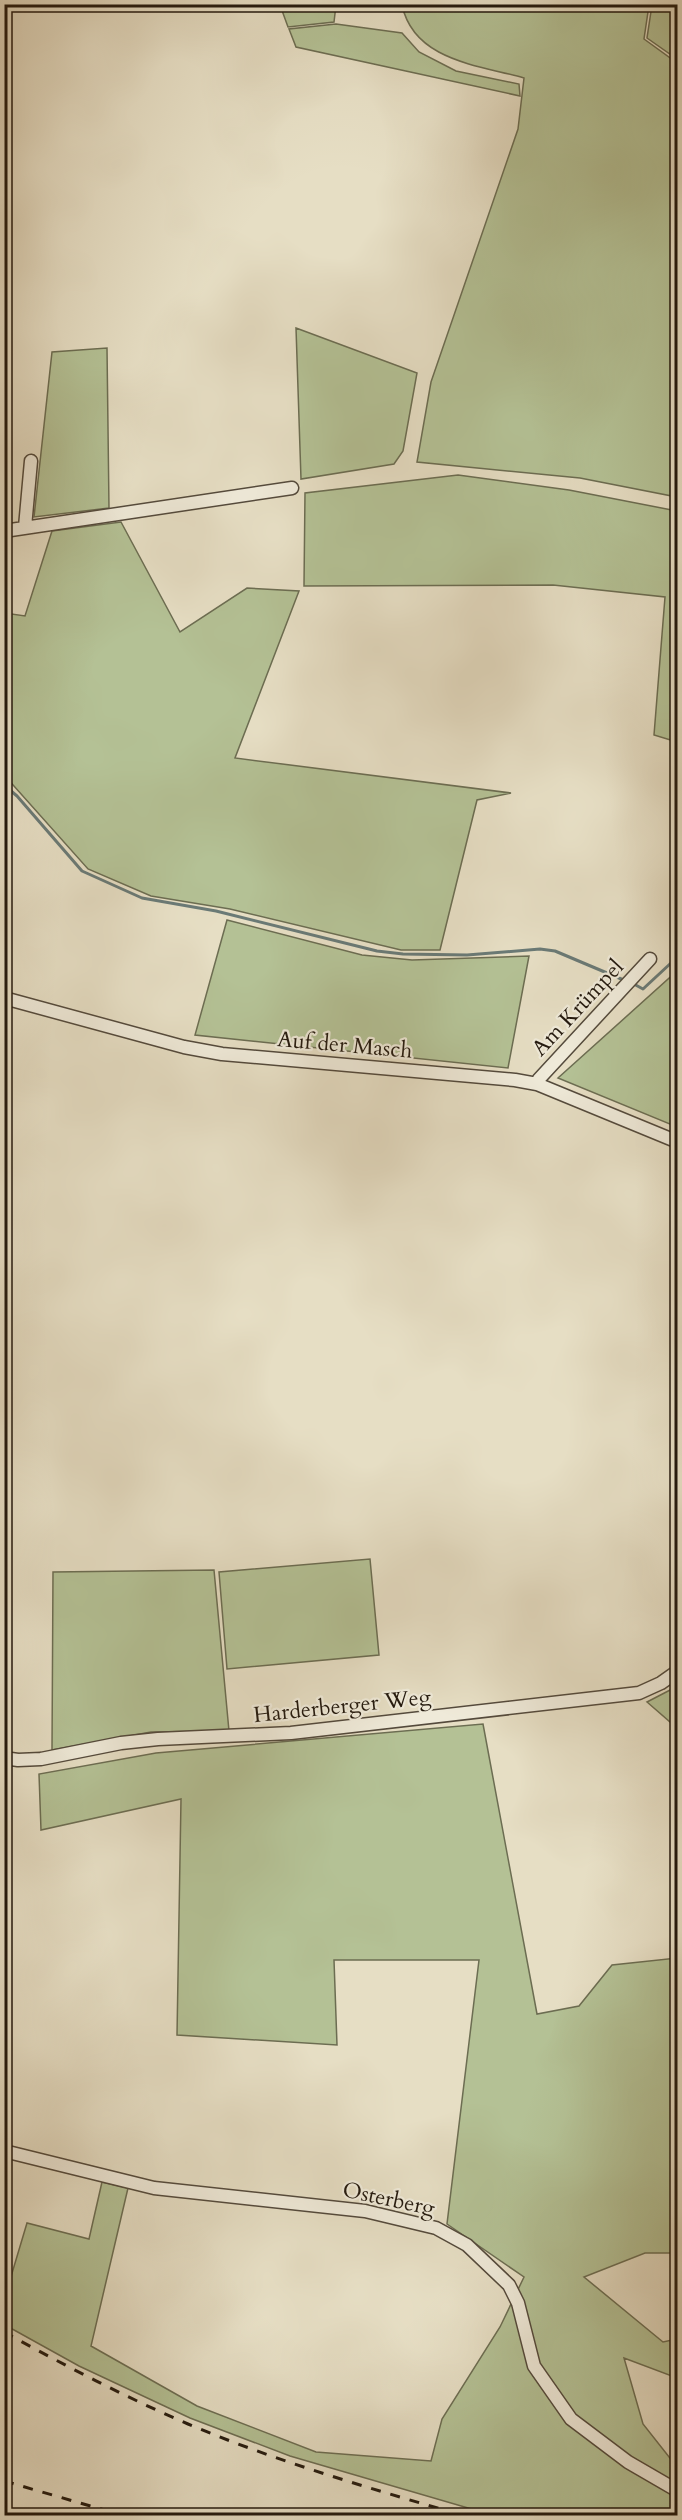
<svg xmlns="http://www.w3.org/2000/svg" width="682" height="2520" viewBox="0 0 682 2520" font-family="Cardo,serif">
<rect width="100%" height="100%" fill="#e6dec4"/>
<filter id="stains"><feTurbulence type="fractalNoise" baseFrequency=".00333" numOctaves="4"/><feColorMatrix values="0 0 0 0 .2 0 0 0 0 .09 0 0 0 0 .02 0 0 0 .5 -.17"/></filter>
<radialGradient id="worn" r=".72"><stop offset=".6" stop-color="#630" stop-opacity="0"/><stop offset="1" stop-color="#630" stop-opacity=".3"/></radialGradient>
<path fill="#b4c195" stroke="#6c6d52" stroke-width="1.5" d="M280,5H336L334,22L288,27Z
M402,5H649L644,39L677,63V497L580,478L417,462L431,382L518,129L524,78C479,65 414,61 402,5Z
M652,5H677V59L647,38Z
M336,24L402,33L419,52L456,71L519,84L520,96L296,47L289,29Z
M296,328L417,373L403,451L394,464L301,479Z
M107,348L109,508L34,517L52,352Z
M458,475L569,490L677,511V742L654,735L665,597L553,585L304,586L305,493Z
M121,522L180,632L247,588L299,591L235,758L511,793L477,800L440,950H401L230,909L151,896L88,869L5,776V613L25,616L52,531Z
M227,920L362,955L412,960L529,956L508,1068L195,1035Z
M677,971V1127L558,1078Z
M370,1559L379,1655L227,1669L219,1572Z
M214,1570L229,1731L151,1732L52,1750L53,1572Z
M672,1689L677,1696V1728L647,1702Z
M483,1724L537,2014L579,2006L612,1965L677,1958V2253H645L584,2277L663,2342L677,2339V2378L624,2358L643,2424L677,2467V2515H492L290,2456L190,2418L79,2366L5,2325L4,2300L27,2223L89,2239L102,2182L128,2188L91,2346L197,2406L316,2452L431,2461L442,2419L500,2327L524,2277L447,2224L479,1960H334L337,2045L177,2035L181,1799L41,1830L39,1774L156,1753Z"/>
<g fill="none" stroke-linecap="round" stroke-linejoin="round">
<path stroke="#6a7a76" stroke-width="3" d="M672,4L678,8
M4,785L17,796L82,871L142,898L216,911L377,951L403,954L467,955L540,949L555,951L626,981
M632,983L643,989L671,963L678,965"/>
<defs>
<path id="minor" d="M25,527L31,461
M4,531L292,488
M4,998L184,1047L222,1054L515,1080L537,1084L678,1142
M537,1084L539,1079L650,959
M4,1758L18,1760L41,1759L121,1743L158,1739L291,1733L639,1693L661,1683L678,1671
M4,2151L154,2188L365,2211L436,2228L467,2245L509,2285L518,2303L534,2366L571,2419L628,2462L678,2491"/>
</defs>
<use href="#minor" stroke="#544a3c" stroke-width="15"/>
<use href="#minor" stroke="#efead9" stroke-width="12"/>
<path stroke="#23190e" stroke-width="3" stroke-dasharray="10 10" stroke-linecap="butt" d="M4,2332C64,2365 125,2397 188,2424C278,2462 372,2489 465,2516
M4,2481L125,2516"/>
</g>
<g text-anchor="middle" stroke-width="4.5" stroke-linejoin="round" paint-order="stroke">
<g font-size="22" fill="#23190e" stroke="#efead9">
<text transform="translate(577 1007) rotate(-47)" y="8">Am Krümpel</text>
<text transform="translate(345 1044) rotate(5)" y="8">Auf der Masch</text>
<text transform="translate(342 1705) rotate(-6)" y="8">Harderberger Weg</text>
<text transform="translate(389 2198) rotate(12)" y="8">Osterberg</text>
</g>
</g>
<rect width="682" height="2520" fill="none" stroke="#e6dec4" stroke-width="24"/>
<rect x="6" y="6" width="670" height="2508" fill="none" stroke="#23190e" stroke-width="3"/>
<rect x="12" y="12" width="658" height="2496" fill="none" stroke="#23190e" stroke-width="1.5"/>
<rect width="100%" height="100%" filter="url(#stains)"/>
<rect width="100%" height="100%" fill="url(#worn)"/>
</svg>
